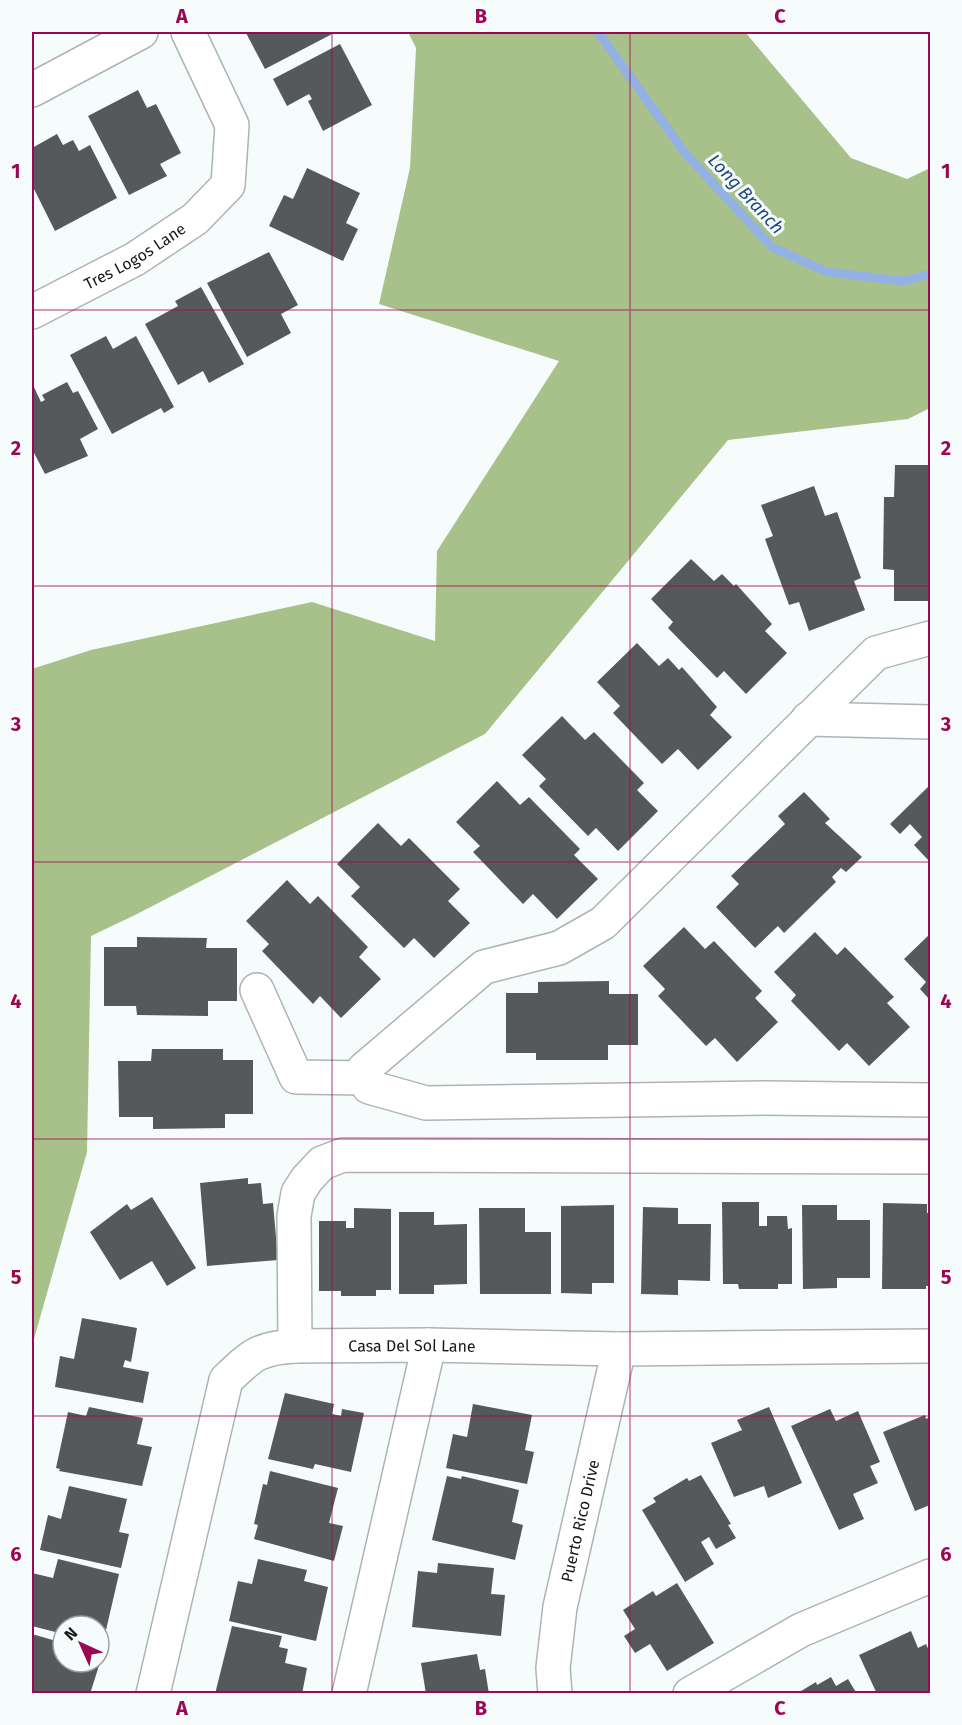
<svg xmlns="http://www.w3.org/2000/svg" width="962" height="1725" viewBox="0 0 962 1725" font-family="'Fira Sans',sans-serif">
<rect width="100%" height="100%" fill="#f6fcfb"/>
<path fill="#a8c089" d="M408,32H745L851,158L907,179L930,168V408L908,419L728,440L485,734L135,915L91,936L87,1152L32,1346V669L91,650L312,602L435,641L437,551L559,361L379,304L410,168L416,48Z"/>
<g fill="none" stroke-linecap="round" stroke-linejoin="round">
<path stroke="#93b2e3" stroke-width="9" d="M598,32L685,153L772,247L827,272L903,281L930,274"/>
</g>
<path fill="#55595b" d="M249,32H336L265,69L246,33Z
M340,44L372,105L323,131L308,101L312,99L309,94L287,106L273,79Z
M138,90L147,108L156,104L181,153L160,164L167,176L129,195L88,116Z
M57,134L63,145L73,140L79,151L90,145L117,198L55,231L32,185V148Z
M307,168L360,193L346,223L358,229L343,261L269,226L284,195L293,199Z
M269,252L298,305L281,314L291,333L247,357L207,283Z
M201,287L244,364L209,383L203,371L178,385L145,324L178,306L175,301Z
M106,336L113,349L136,336L174,407L164,413L161,408L112,434L70,355Z
M67,382L73,393L78,391L98,429L80,439L88,456L45,474L32,449V383L41,402L45,400L42,395Z
M895,465H930V601H894V570L883,569L884,497H894Z
M814,486L825,516L837,512L861,578L854,581L865,610L809,631L799,602L789,605L765,539L773,536L761,505Z
M691,559L714,581L722,574L734,586L736,584L772,624L765,631L787,653L746,694L724,671L717,678L668,628L673,622L651,599Z
M637,643L659,666L668,658L679,670L682,667L717,707L710,715L732,737L698,770L678,749L662,764L613,713L620,706L597,682Z
M562,716L585,740L594,732L644,783L637,790L658,811L618,851L596,828L588,836L539,786L546,779L522,755Z
M497,781L520,805L529,797L580,849L574,855L598,879L557,919L533,894L523,904L473,852L480,846L456,822Z
M930,785V862L914,845L922,837L910,824L900,834L890,824Z
M804,792L830,819L825,823L862,857L846,872L841,868L832,877L836,882L784,933L778,926L755,948L716,907L739,884L731,876L785,824L778,816Z
M378,823L401,846L409,838L460,889L448,901L470,923L434,958L414,938L404,948L351,896L360,887L337,864Z
M287,880L310,904L318,896L368,947L359,957L381,979L341,1018L320,996L313,1004L262,951L269,944L246,921Z
M684,927L705,949L714,941L762,991L755,998L778,1022L737,1062L715,1038L706,1046L658,996L665,989L643,966Z
M815,932L837,955L845,947L894,997L887,1003L910,1027L869,1066L847,1043L839,1051L791,1001L796,995L774,972Z
M930,934V1000L920,989L926,982L904,959Z
M137,937L207,938L206,948H237V1001H208V1016L137,1015L136,1006H104V947H137Z
M609,981V994H638V1045H608V1060H536V1053H506V993H538V982Z
M152,1049H223V1060H253V1114H225V1128L153,1129V1117H119L118,1061H151Z
M248,1178V1184L261,1183L263,1204L273,1203L278,1260L207,1266L200,1183Z
M152,1197L196,1268L167,1286L152,1261L120,1280L90,1232L127,1204L131,1210Z
M722,1202H759V1226H767V1216H787L788,1229L792,1228V1284H778V1289H739L738,1284H723Z
M883,1203L927,1204V1213H930V1286H926V1289H882Z
M614,1205V1283H592V1294L561,1293V1206Z
M802,1205H837V1220H870V1278H837V1288L803,1289Z
M643,1207L678,1208V1224H711L710,1281L678,1280V1295L641,1294Z
M354,1208L391,1209V1290H376V1296H341V1291H319V1221H346V1228H354Z
M479,1208H525V1232H551V1294H480Z
M399,1212H434V1225L467,1224V1284L434,1285V1294H399Z
M82,1318L137,1328L131,1362L125,1360L123,1367L149,1372L143,1403L55,1387L60,1356L74,1359Z
M285,1393L334,1404L332,1414L341,1416L342,1409L364,1413L351,1472L315,1464L313,1469L268,1459Z
M473,1404L532,1415L525,1450L534,1452L527,1484L446,1468L453,1434L467,1437Z
M89,1407L143,1418L137,1444L152,1447L142,1486L59,1471L60,1469L56,1468L68,1412L86,1416Z
M769,1407L802,1483L768,1498L764,1486L734,1497L711,1443L742,1430L737,1420Z
M830,1409L836,1421L858,1411L880,1462L870,1466L878,1483L853,1494L864,1519L839,1530L791,1426Z
M925,1415L926,1419L930,1417V1505L915,1511L883,1432Z
M270,1471L338,1488L329,1523L343,1526L334,1561L254,1539L258,1525L254,1524L263,1484L267,1485Z
M701,1475L731,1524L728,1525L736,1538L716,1549L709,1537L701,1542L714,1564L685,1582L642,1510L656,1502L653,1498L687,1478L689,1481Z
M447,1476L461,1479L462,1476L519,1490L512,1522L523,1525L515,1560L432,1540Z
M69,1486L127,1499L119,1532L129,1534L121,1568L40,1550L48,1515L61,1519Z
M58,1559L119,1574L103,1643L99,1642V1626H63V1634L32,1626V1573L53,1578Z
M258,1559L307,1570L304,1581L328,1587L316,1641L229,1621L238,1581L252,1584Z
M438,1563L494,1568L491,1594L505,1595L501,1636L412,1627L418,1571L437,1573Z
M677,1583L714,1643L667,1671L650,1644L635,1653L624,1636L635,1629L623,1610L653,1591L656,1596Z
M232,1626L282,1636L279,1647L288,1649L285,1663L307,1668L302,1694H215Z
M911,1631L918,1648L926,1644L930,1653V1694H877L859,1655Z
M32,1634L63,1643V1662H99V1652L103,1653L90,1694H32Z
M477,1654L480,1670L485,1669L489,1694H426L421,1663Z
M831,1677L836,1686L848,1679L857,1694H796L816,1682L817,1685Z"/>
<g fill="none" stroke-linecap="round" stroke-linejoin="round">
<defs>
<g id="minor">
<path d="M32,90L141,32"/>
<path id="s1" d="M32,312L135,259L195,219L228,185L232,125L188,32"/>
<path d="M930,638L876,653L603,923L559,948L484,967L364,1069L369,1087L426,1103L764,1098L930,1100"/>
<path d="M808,719L930,722"/>
<path d="M257,990L296,1077L367,1078"/>
<path d="M295,1346L294,1216L298,1193L307,1179L322,1163L343,1155L930,1157"/>
<path id="s2" d="M153,1694L226,1380C251,1356 258,1348 295,1346L429,1345L619,1349L930,1346"/>
<path d="M349,1694L429,1345"/>
<path id="s3" d="M555,1694L553,1668L560,1607L619,1349"/>
<path d="M690,1694L801,1630L930,1576"/>
</g>
</defs>
<use href="#minor" stroke="#aeb3b3" stroke-width="36"/>
<use href="#minor" stroke="#fff" stroke-width="33"/>
</g>
<path fill="none" stroke="#9c0754" stroke-width="1.5" stroke-opacity="0.55" d="M332,32V1694M630,32V1694M32,310H930M32,586H930M32,862H930M32,1139H930M32,1416H930"/>
<g text-anchor="middle" stroke-width="6" stroke-linejoin="round" paint-order="stroke">
<g font-size="16" fill="#161818" stroke="#f6fcfb">
<text dy="6" stroke="none"><textPath href="#s1" startOffset="117">Tres Logos Lane</textPath></text>
<text dy="6" stroke="none"><textPath href="#s2" startOffset="519">Casa Del Sol Lane</textPath></text>
<text dy="6" stroke="none"><textPath href="#s3" startOffset="176">Puerto Rico Drive</textPath></text>
</g>
<g font-size="18" font-style="italic" fill="#1f4580" stroke="#f6fcfb">
<text transform="translate(746 194) rotate(47)" y="6">Long Branch</text>
</g>
</g>
<rect width="962" height="1725" fill="none" stroke="#f6fcfb" stroke-width="66"/>
<g transform="translate(81 1644) rotate(315)"><circle r="28" fill="#f6fcfb" stroke="#9ca1a0" stroke-width="1.5"/>
<path d="M0-4.5L10 22L0 15L-10 22Z" fill="#9c0754"/>
<text y="-9" font-size="16" font-weight="bold" text-anchor="middle" fill="#161818">N</text>
</g>
<rect x="33" y="33" width="896" height="1659" fill="none" stroke="#9c0754" stroke-width="2"/>
<g font-size="20" text-anchor="middle" font-weight="bold" fill="#9c0754">
<text x="182" y="23">A</text>
<text x="481" y="23">B</text>
<text x="780" y="23">C</text>
<text x="16" y="178">1</text>
<text x="946" y="178">1</text>
<text x="16" y="455">2</text>
<text x="946" y="455">2</text>
<text x="16" y="731">3</text>
<text x="946" y="731">3</text>
<text x="16" y="1008">4</text>
<text x="946" y="1008">4</text>
<text x="16" y="1284">5</text>
<text x="946" y="1284">5</text>
<text x="16" y="1561">6</text>
<text x="946" y="1561">6</text>
<text x="182" y="1715">A</text>
<text x="481" y="1715">B</text>
<text x="780" y="1715">C</text>
</g>
</svg>
